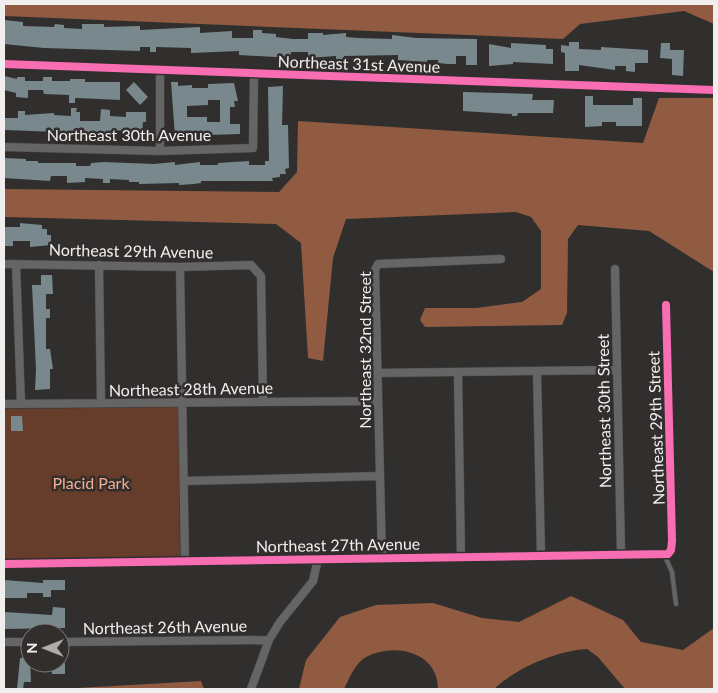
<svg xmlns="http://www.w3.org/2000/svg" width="718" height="693" viewBox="0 0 718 693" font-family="Lato,sans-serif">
<rect width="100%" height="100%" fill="#302f2e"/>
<path fill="#653d2a" d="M178,407L180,557L4,559V409Z"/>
<path fill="#905b40" d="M4,4H714V24L684,11L580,24L563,39L4,16Z
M659,98H714V272L649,231L578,225L568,239L567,313L562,325L425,327L420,320L425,308H476L522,302L541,289V231L531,217L516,212L346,219L333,258L323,361L308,358L301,243L276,224L4,217V189L279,192L297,172L298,121L643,143Z
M571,596L623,620L641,642L683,650L714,628V689H625L598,657L587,649C555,651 517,668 494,689H438C438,652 395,642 366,657C355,663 349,679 344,689H299L306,660L340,617L376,605L433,603L482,618L519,622Z
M201,681L204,689H60Z"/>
<path fill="#79888d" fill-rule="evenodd" d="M4,20L23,22V26L54,27L55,24L64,25V28L82,29V24H104V27L140,26V30L200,27V33L232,31V38H253V30H262V33L276,34V37L293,39H308V33H323V35L346,33V37L358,38L392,39V35L416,38L477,39V65H466V56H456V64H448L438,63V60H427V62L398,60V55L344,56V59H336V56L308,58V52H291V56L276,57L239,55V51L191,53V48L156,47V52H150V47H140V51L44,48L4,44Z
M569,42H579V49L601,50V47L648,50V63H635V72L626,71V66H615V70L579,65V71H565V53L561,52V45L569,46Z
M511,43L546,45V49H553V64L513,62V64L489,66V44L511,48Z
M661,43H670V50H684L683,76L672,75V59L660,58Z
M4,76L17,79V77H25V81H43V77H52V81H70V79H85V82H120V100L77,98H75V103H69V95L44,94L43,90H28V98L16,97V93L4,90Z
M134,82L148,97L140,105L126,90Z
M171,82H178V86L192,85V88H208V84L234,83L238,101H234L235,107H230V124H240V134L175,136ZM208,100H220V122H207V117H187V106L208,105Z
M283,86L282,125H288L289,168L285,169L286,174H280V177L272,178L273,181H201V183L194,184L179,185V183L139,184V182H129V180L110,179V183H103V179L85,178V182L67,183V176H51L50,181L4,178L5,158L26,159V161H38V163H76V166H90L91,163L104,162L154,164L175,162V165L200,162V165H218V163L249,161V165H265V161H269L268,87Z
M463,92L533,94L532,100H554L553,113H518L517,116H512V114L463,111Z
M585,96H593V105H633V98H642V126H616V122H602V126L585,127Z
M71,108H77L76,112H80V121H100L101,109L110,110V116L126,117V112H146V122H143L142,134H132V130L108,131V134L5,130L4,118H18V111H25V115L54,113V115L71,116Z
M20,223L42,225V229H47V235H51V245L30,247V241H13V246H5V227H20Z
M41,275H52L53,294H46V309H50V318H46V349H50L53,369H50V389L35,390L36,369L32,285H41Z
M11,416H22L23,431H11Z
M4,580L43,583V580H65V590H51V597H43V593H27V598H4Z
M53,607L65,608V628L4,629V612L52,615Z
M30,657L31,682H24L23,689H17L20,658Z
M52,663H65V674H52Z"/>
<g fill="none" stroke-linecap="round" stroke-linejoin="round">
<defs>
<path id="lane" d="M664,554L672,572L676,604"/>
<path id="street" d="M4,64L714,90
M160,69V151
M4,147L160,151L253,148L254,74
M4,264L180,267L251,265L261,276L263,402
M16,264L21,404
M99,265L101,403
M180,267L185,561
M615,269L621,553
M537,372L541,556
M377,373L617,370
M458,373L461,558
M4,404L378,401
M184,481L379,476
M382,558L375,270L378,264L501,259
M4,564L668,554L671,550L672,541L666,305
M4,642H30
M60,642L269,640
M251,689L269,640L280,622L313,581L318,559"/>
</defs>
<use href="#lane" stroke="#4c4b4a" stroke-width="5.5"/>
<use href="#street" stroke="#4c4b4a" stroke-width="9"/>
<use href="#lane" stroke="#666565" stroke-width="4"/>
<use href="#street" stroke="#666565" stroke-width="8"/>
<defs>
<path id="cycleway" d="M4,64L714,90
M4,564L668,554L671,550L672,541L666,305"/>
</defs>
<use href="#cycleway" stroke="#312e2d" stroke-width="11"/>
<use href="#cycleway" stroke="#f96db3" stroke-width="8"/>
</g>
<g text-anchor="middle" stroke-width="5" stroke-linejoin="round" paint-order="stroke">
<g font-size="16" fill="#f1efee" stroke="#312e2d">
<text transform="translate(359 64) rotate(2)" y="6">Northeast 31st Avenue</text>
<text x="129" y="141">Northeast 30th Avenue</text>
<text transform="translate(131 251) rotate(1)" y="6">Northeast 29th Avenue</text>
<text transform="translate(365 350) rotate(-90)" y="6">Northeast 32nd Street</text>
<text transform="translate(191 389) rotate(-1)" y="6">Northeast 28th Avenue</text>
<text transform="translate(604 411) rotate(-91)" y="6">Northeast 30th Street</text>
<text transform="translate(656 428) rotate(-92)" y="6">Northeast 29th Street</text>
<text transform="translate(338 545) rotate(-1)" y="6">Northeast 27th Avenue</text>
<text transform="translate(165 627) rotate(-1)" y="6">Northeast 26th Avenue</text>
</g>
<g font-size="16" fill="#f6af8e" stroke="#312e2d">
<text x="91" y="489">Placid Park</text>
</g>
</g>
<rect width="718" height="693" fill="none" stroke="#f1efee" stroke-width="10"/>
<g transform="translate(45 648) rotate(270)"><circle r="24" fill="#312e2d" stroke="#7e7b7a"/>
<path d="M0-4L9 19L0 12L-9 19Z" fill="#adacab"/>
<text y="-8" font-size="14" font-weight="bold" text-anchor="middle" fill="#f1efee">N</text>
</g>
</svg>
